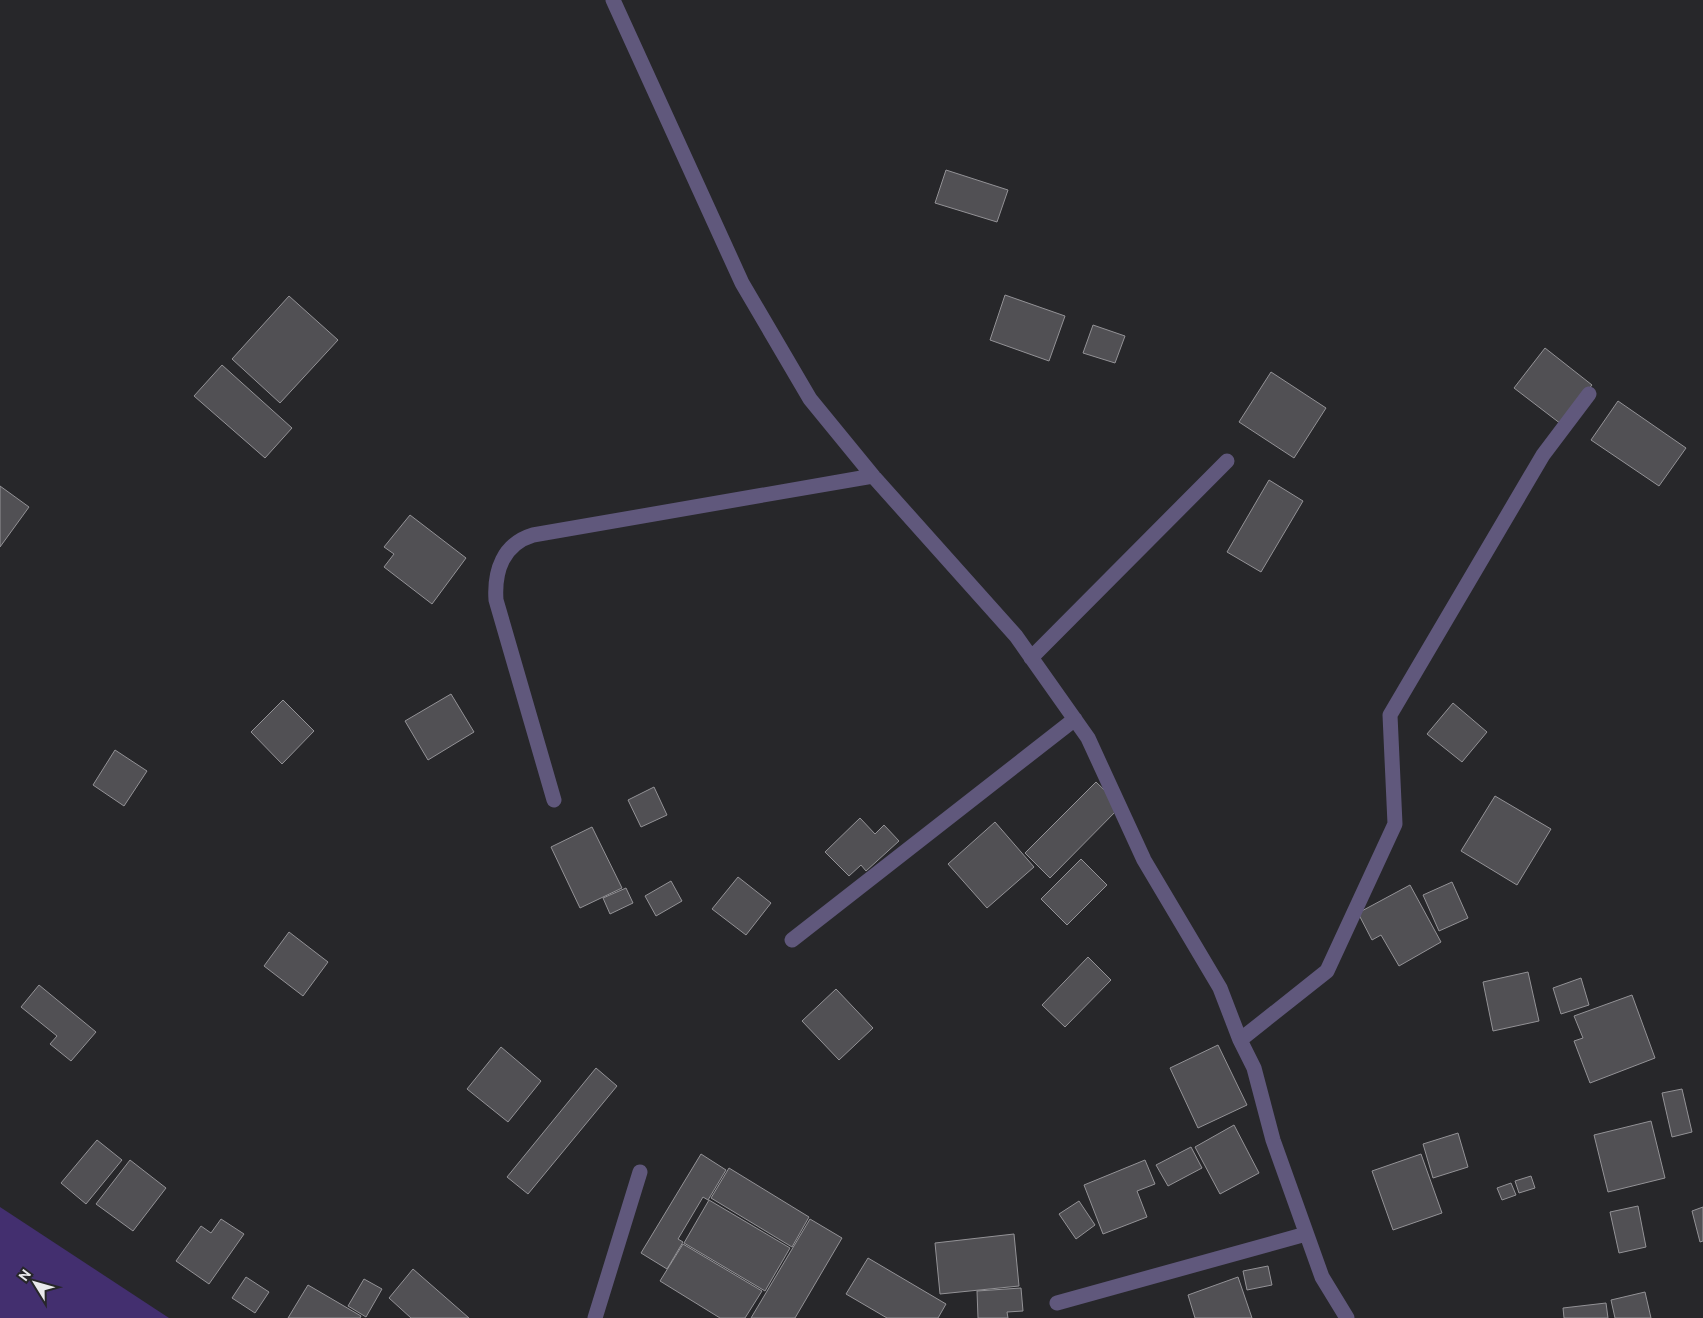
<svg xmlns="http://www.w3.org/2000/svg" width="1703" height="1318" viewBox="0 0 1703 1318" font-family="Ubuntu,sans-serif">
<rect width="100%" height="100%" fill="#27272a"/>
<path fill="#432f6f" d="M0,1207L169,1318H0Z"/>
<path fill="#515054" stroke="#939296" d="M946,170L1008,190L997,222L935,203Z
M1005,295L1065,316L1049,361L990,340Z
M289,296L338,340L280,403L232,359Z
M1093,325L1125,336L1115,363L1083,353Z
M1545,348L1592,385L1561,424L1514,388Z
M222,365L292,428L265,458L194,396Z
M1271,372L1326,408L1294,458L1239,422Z
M1618,401L1686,448L1659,486L1591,440Z
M1269,480L1303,501L1261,572L1227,552Z
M0,486L29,507L0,547Z
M410,515L466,558L432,604L384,567L394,554L384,547Z
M451,694L474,732L428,760L405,721Z
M283,700L314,731L282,764L251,732Z
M1453,703L1487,732L1462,762L1427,734Z
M115,750L147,771L124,806L93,785Z
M1096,782L1121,806L1050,878L1025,853Z
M654,787L667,815L641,827L628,800Z
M1495,796L1551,829L1517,885L1461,851Z
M860,818L875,834L884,825L899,841L866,871L861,865L849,876L825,852Z
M995,822L1034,867L987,908L948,864Z
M592,827L622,888L580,908L551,847Z
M1081,859L1107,885L1067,925L1041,899Z
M738,877L771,903L746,935L712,909Z
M671,881L682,901L656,916L645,896Z
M1452,882L1468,918L1439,931L1423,895Z
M1410,885L1441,942L1399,966L1381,935L1372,940L1358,913Z
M626,888L633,903L610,914L603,898Z
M289,932L328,962L303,996L264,966Z
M1088,957L1111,980L1065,1027L1042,1005Z
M1528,972L1539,1021L1493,1031L1483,982Z
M1581,978L1589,1005L1561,1014L1553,988Z
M39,985L96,1032L71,1061L50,1044L57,1036L21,1007Z
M836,989L873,1028L839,1060L802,1021Z
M1632,995L1655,1058L1590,1083L1574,1041L1583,1038L1574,1016Z
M1218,1045L1247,1105L1198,1128L1170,1068Z
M501,1047L541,1081L508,1122L467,1089Z
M596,1068L617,1086L528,1194L507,1177Z
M1682,1089L1692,1132L1672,1137L1662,1093Z
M1651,1121L1665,1178L1608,1192L1594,1135Z
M1234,1125L1259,1173L1220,1194L1195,1147Z
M1458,1133L1468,1167L1433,1178L1423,1144Z
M97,1140L122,1160L86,1204L61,1183Z
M1191,1147L1202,1168L1168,1186L1156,1165Z
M701,1154L726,1170L708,1200L703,1197L678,1239L683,1242L667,1269L641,1253Z
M1421,1154L1442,1213L1393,1230L1372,1171Z
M130,1160L166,1188L133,1231L96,1204Z
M1145,1160L1155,1184L1137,1191L1147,1217L1103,1234L1084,1185Z
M729,1168L809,1217L792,1247L711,1198Z
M1531,1176L1535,1188L1519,1193L1515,1181Z
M1511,1183L1516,1195L1502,1200L1497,1188Z
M709,1200L790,1248L765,1291L684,1243Z
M1079,1201L1095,1225L1076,1239L1059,1214Z
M1638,1206L1646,1247L1619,1253L1610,1212Z
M1703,1207V1241L1700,1242L1692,1211Z
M221,1219L244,1234L209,1284L176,1261L201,1226L211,1233Z
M810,1219L842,1238L795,1318H751Z
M1014,1234L1019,1286L940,1294L935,1243Z
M683,1244L762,1291L745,1318H720L660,1281Z
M868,1258L946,1304L938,1318H887L846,1294Z
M1268,1266L1272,1285L1247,1290L1243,1271Z
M413,1269L469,1318H411L389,1298Z
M246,1277L269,1292L255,1313L232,1298Z
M1238,1277L1252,1318H1195L1188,1295Z
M364,1279L382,1289L366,1317L348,1306Z
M308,1285L361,1316L360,1318H288Z
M1021,1288L1023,1311L1007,1312L1008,1318H978L977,1291Z
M1645,1292L1651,1318H1615L1611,1300Z
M1606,1303L1608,1318H1564L1563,1308Z"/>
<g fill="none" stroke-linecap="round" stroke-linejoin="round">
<path stroke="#60587c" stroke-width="15" d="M613,0L742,283L810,399L873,476L1016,636L1088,738L1144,860L1220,988L1240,1040L1254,1068L1273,1140L1322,1277L1347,1318
M1031,658L1227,461
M554,800L496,600C494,571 503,544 533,535L873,476
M792,940L1075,719
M1240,1040L1327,971L1395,824L1390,715L1543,455L1589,394
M1057,1303L1306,1234
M595,1318L640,1172"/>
</g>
<g transform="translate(35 1283) rotate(307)" stroke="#27272a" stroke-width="4" paint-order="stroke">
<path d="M0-4L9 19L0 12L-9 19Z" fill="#eaeaec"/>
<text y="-8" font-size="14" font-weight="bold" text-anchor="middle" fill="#eaeaec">N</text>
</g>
</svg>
